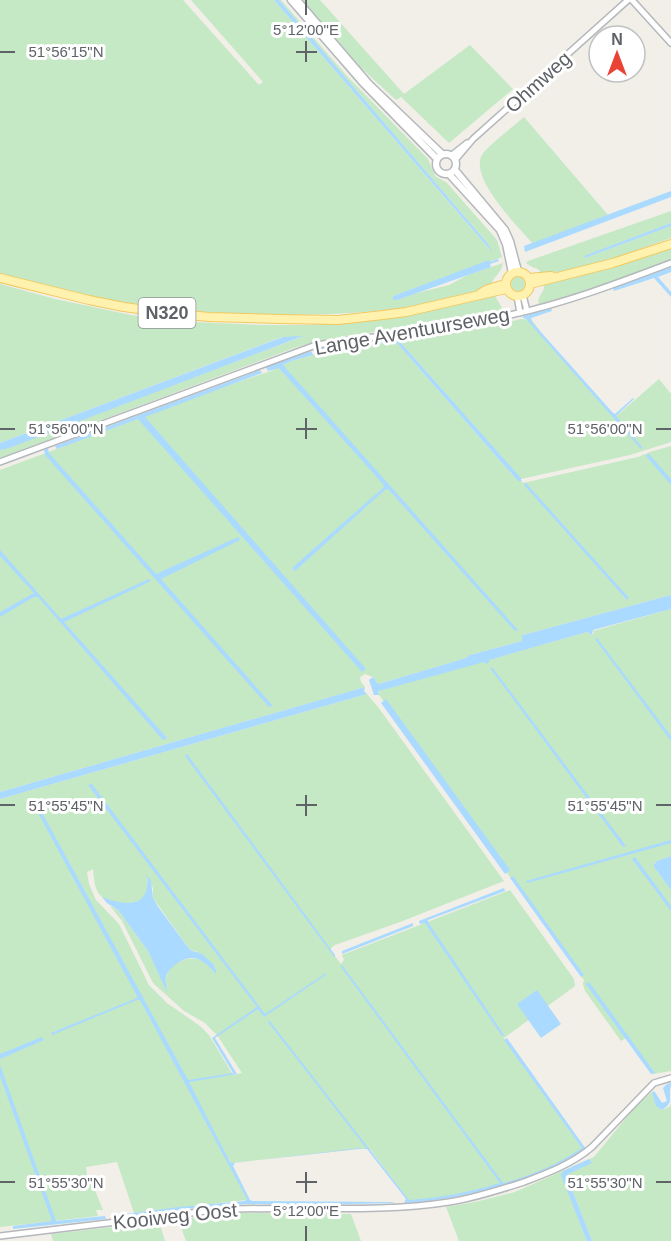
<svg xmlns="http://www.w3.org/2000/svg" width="671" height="1241" viewBox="0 0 671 1241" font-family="Arial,sans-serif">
<rect width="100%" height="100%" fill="#f1efe8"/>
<path fill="#c5e8c5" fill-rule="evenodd" d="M0,0H183L259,85L263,82L191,0H274L490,250L488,244L279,0H281L346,75L428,159L435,176L447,183L497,240L502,257L490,262L489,261L396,295L393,296V299L397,300L413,294L449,285L468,275L503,263C501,275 493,275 491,286C476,291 460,297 443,301C381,314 316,316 252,314C208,313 164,310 120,303C80,295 40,285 0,275Z
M286,0H289L425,150L424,151L356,82Z
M302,0H320L404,94L470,45L513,89L449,143L401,97L396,100L359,66Z
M524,117L608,215L533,244C518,226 469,179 482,155C487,146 514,126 524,117Z
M671,211V223L585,256V258L671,226V238C629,253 587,270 542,274L538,269L532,267L526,263L528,261Z
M671,247V260L607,285L541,305H539C536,296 545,293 544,285L608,268Z
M511 284a7 7 0 1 1 14 0a7 7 0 1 1-14 0Z
M0,284L55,299L131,315L192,322L262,325H310L407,315L495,296L506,315C476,318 447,324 418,327C376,332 334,335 294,348L0,458V450L301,337H282L0,443Z
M521,319L532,320L546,340L614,418L659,379L671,394V442L630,455L521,479L401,343L402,341L447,334L448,333H455L475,329L476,328L479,327L480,329Z
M396,342L518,481L521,480L523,483L638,457L650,452L671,446V595L523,635L522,636V641L470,655L466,658L382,683L378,684L373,677L365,674L360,677L361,682L365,687L0,792V470L221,388L271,371L291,361L313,355L317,350Z
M671,609V856L657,861L654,864V867L671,890V1071L653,1074L626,1038L621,1041L585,991L583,984L584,980L582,977L379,695L378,691L587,632L591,635L594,633L593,631Z
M367,694L378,707L504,881L400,922L335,945L331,948V951L341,964L344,960L342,955L510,890L574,979L575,986L504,1038L583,1149L554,1167L517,1181L471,1193L427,1201L410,1202L370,1149H358L232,1163L227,1159L247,1199L246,1200L134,1213L117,1162L86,1167L88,1183H92L103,1210H96L98,1216L0,1227V799ZM93,869C94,877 94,890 101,896C105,900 114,902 119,903C139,905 150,898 147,877L153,888V898L190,950L196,951L216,974C212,969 208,964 202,961C190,954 170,962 167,975C165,980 166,985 167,990L148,951L118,910L110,906L122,921L153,983L184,1011L205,1023L217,1035L242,1073L233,1075L209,1035L200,1026L167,1003L149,985L119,924L96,900L89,884L87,872Z
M652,1092L656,1106L662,1110L669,1107L671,1104V1241H592L568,1179V1174L562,1175L587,1241H459L446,1207L475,1202L515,1192L594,1157L635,1107Z
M243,1213L351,1214L361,1241H186L178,1219Z
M159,1222L165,1241H53L51,1234Z"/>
<path fill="#aadaff" d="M274,0H279L304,29L488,244L492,252Z
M671,191V197L525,252L524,246Z
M671,223V226L585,258L584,256Z
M498,259L499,261L490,264L491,267L397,300H393V296L396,295L489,260L490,262Z
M671,267V272L658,277L671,292V297L654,278L614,291L613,288Z
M551,308L552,311L531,318L532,322L613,413L615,414L633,398L634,399L616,416L642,447V448L641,449L526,319L523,318V316Z
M448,332V334L402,341L401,343L521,478V481H518L396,342L346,346L319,351L318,348L346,343L383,341Z
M303,336L9,448L0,450V443L283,337Z
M311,351L313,355L291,361L283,365L518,630L515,631L389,490L386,489L295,571L292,568L384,487L383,484L279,368L268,371L266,367Z
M260,370L262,373L145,417L366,669L362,672L138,419L57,449L55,446Z
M48,448L49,453L156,574L238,537L240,540L161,579L273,706L269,707L45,455L44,450Z
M647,454H649L671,479V485L647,457Z
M525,483H526L629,598L627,600L524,485Z
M0,550L61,619L149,579L151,581L64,622L167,738L163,740L38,597H34L0,617V612L34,593L0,556Z
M671,595V609L593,630L592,635L587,632L489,660V662L486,664L484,662L390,688L378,691L379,695H374L369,680L373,677L378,684L382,683L466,658L470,655L522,641V635H523Z
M597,638L671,736V741L595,639Z
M492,667L626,846L623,847L490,668Z
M365,687L364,691L367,694L0,799V792Z
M386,699L510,870L505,874L381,703Z
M187,754L335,955V958L185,756Z
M92,784L265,1014L326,973L327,974L264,1017L258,1009L215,1038L237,1074L189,1082L230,1162L233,1163L366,1148L268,1022L269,1020L409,1200C440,1198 470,1192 500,1183L341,967L342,965L503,1183C531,1176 558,1164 582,1148L504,1040L507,1038L586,1149C531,1182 468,1199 404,1203L406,1199L367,1149L359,1148L235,1163L233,1166L250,1200L252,1201L391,1202L395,1203L308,1205L247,1204L185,1209L119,1217L118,1215L179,1207L245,1201L247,1199L140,1000H137L52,1035L51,1033L137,998V996L31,800L34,798L188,1080L233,1073L212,1038L257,1007L88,785Z
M671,840V843L527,883L526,881Z
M671,856V890L654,867V864L657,861Z
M635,857L671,906V911L632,859Z
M147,875L151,881L153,898L159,908L190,950L202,954L213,964L216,970V974C204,960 192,951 175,965C171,968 167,972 166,977C165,982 167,987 167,992L148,951L118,910L107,903L102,897C125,906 151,909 147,875Z
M513,876L584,975L581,977L510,878Z
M504,888L505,891L428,920V922L504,1035L502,1036L425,923L420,924L419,921Z
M413,923V926L342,954V951Z
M589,982L655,1073L651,1074L586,984Z
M537,990L561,1024L541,1038L517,1004Z
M42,1037L44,1040L0,1059V1054Z
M0,1065L56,1221L105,1216L106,1219L13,1229V1226L52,1221L0,1076Z
M671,1083C671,1086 670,1089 670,1092C670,1103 671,1104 662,1110L656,1106L652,1093L653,1091L655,1092L662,1103L667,1101L663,1088L667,1084Z
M589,1159L592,1163L568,1174V1179L592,1241H587L561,1175L563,1171Z"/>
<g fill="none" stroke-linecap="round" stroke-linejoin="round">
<defs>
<path id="minor" d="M632,0L671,43
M452,155L467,143
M456,159L473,139L628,0
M523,295L527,311
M517,296L520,313
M0,462L316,345C381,335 446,330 510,315C566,303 618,283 671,263
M0,1236L216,1210C294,1205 372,1214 449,1202C475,1198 499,1190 524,1182C548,1173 572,1164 592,1147L654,1083L671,1078"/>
<path id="tertiary" d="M291,0L364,84L437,159
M297,0L369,84L442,154
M436 164a10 10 0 1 1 20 0a10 10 0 1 1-20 0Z
M455,170L505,230L510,241L518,271
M449,174L500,230L506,244L512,273"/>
<path id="primary" d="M506 284a12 12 0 1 1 24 0a12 12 0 1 1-24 0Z
M0,278L89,300L124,307L168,313L209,317L280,319L338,320L383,315L406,312L506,289
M529,278L551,276
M530,284L613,263L671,244
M481,293L488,289L505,284"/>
</defs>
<use href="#minor" stroke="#b5b8bc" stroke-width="8"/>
<use href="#tertiary" stroke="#b5b8bc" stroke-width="9"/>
<use href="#primary" stroke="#f2c960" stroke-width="10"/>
<use href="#minor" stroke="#fff" stroke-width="5"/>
<use href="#tertiary" stroke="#fff" stroke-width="6"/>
<use href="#primary" stroke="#fff2af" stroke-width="8"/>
</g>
<path fill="none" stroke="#5f6368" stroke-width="2" d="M306,0V15M306,41V62M0,52H15M296,52H317M306,418V439M0,429H15M296,429H317M656,429H671M306,795V816M0,805H15M296,805H317M656,805H671M306,1172V1193M0,1182H15M296,1182H317M656,1182H671M306,1226V1241"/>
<g text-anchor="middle" stroke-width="6" stroke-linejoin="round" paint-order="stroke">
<rect fill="#fff" stroke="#8f9295" stroke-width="1.5" x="138.5" y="298" width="57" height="30" rx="4.5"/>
<g font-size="18" font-weight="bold" fill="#5f6368">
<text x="167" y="319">N320</text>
</g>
<g font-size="20" fill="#5f6368" stroke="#fff">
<text transform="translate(538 82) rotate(-42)" y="7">Ohmweg</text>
<text transform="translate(412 331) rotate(-10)" y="7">Lange Aventuurseweg</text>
<text transform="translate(175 1216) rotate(-6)" y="7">Kooiweg Oost</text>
</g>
</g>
<g font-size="15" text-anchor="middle" fill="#5f6368" stroke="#fff" stroke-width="6" stroke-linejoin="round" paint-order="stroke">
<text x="306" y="35">5°12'00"E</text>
<text x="66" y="57">51°56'15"N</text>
<text x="66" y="434">51°56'00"N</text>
<text x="605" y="434">51°56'00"N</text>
<text x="66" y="811">51°55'45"N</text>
<text x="605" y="811">51°55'45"N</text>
<text x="66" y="1188">51°55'30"N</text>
<text x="605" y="1188">51°55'30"N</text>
<text x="306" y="1216">5°12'00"E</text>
</g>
<g transform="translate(617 54)"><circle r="28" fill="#ffffff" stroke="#bfc1c3" stroke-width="1.5"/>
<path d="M0-4.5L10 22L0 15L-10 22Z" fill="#ea4335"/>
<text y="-9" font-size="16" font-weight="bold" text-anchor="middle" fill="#5f6368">N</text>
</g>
</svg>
